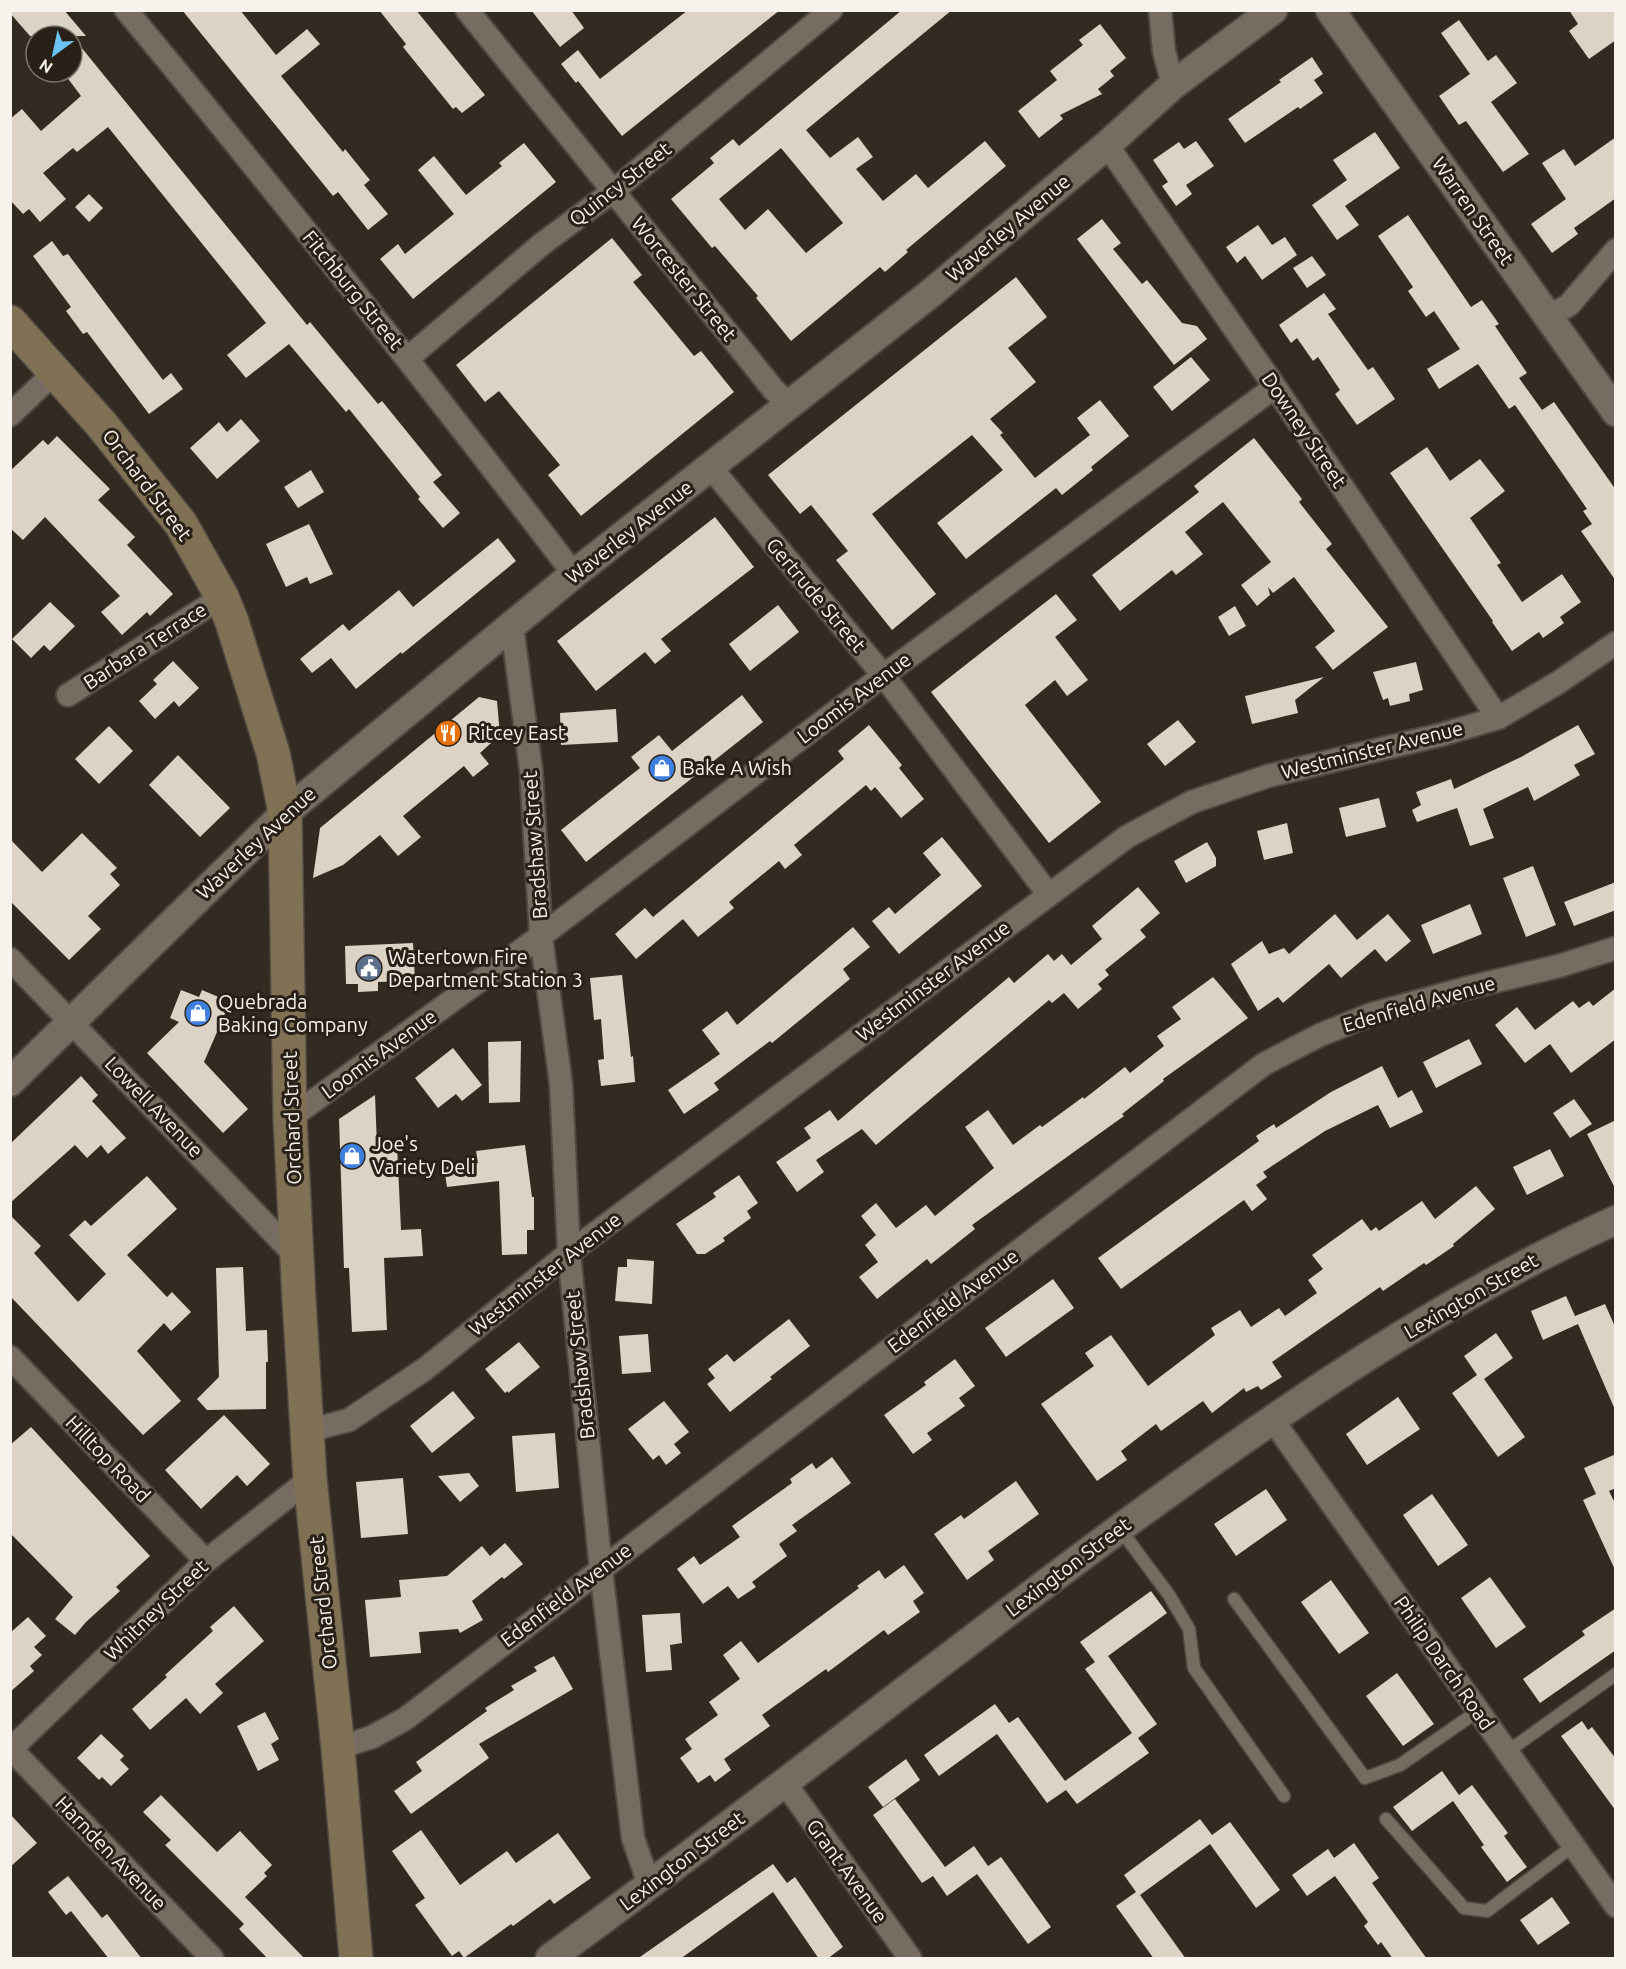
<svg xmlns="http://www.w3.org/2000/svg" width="1626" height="1969" viewBox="0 0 1626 1969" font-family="Ubuntu,sans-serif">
<rect width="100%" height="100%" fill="#332b22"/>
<path fill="#dcd2c6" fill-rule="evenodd" d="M10,10H64L86,36H72L307,325L310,322L378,404L382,401L442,475L433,482L460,513L443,528L418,499L420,497L349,409L346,412L289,344L246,378L227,355L266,323L108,127L77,152L73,148L43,173L66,199L40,222L29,209L23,214L10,200V119L22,109L41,131L81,96L66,76L72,72V36H30L10,13Z
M182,10H240L276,55L307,29L320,44L281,76L343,152L345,149L370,180L364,185L388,214L368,230L338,192L333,196Z
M379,10H416L485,95L462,113L456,107L453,109L403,47L406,44Z
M531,10H571L584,28L560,47Z
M688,10H780L622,136L578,81L576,83L561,64L578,50L600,79Z
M902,10H952L806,130L830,158L858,137L873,157L856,169L883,201L916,174L928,188L985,141L1006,166L906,250L908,252L885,272L880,267L791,341L756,298L758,296L715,246L712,248L671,199L714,163L710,158L733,139L739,146ZM781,148L843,223L806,253L768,209L745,230L719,199Z
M1569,10H1616V40L1589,59L1569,31L1578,24Z
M1459,20L1488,61L1496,55L1517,83L1491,102L1529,154L1503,172L1466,121L1459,125L1439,96L1470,74L1441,33Z
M1100,24L1126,58L1110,71L1114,76L1098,89L1102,94L1060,115L1063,119L1039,138L1018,111L1057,80L1050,71L1083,45L1079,40Z
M1312,57L1323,74L1314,80L1323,93L1300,109L1298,107L1245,143L1228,119L1281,82L1279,80Z
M1375,132L1400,168L1345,206L1359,225L1337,240L1312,205L1347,180L1333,160Z
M1616,137V198L1574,228L1578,234L1552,253L1531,224L1566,199L1542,163L1564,149L1575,166Z
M1196,141L1214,166L1186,185L1192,194L1176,206L1162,186L1168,182L1153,160L1179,142L1184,149Z
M524,143L556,182L413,299L380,259L398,244L405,254L454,214L418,170L434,156L466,195L502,166L499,163Z
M89,194L103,208L89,222L75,207Z
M1408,215L1471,307L1482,300L1499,324L1495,326L1527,373L1519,378L1542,410L1554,402L1616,490V581L1581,531L1592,524L1583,511L1587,509L1515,405L1509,409L1478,364L1439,389L1427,369L1460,349L1434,311L1426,317L1408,291L1413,287L1378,236Z
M1102,219L1121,243L1113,249L1142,284L1147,280L1182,323L1197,326L1207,339L1174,365L1077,239Z
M1258,225L1272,245L1285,237L1297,255L1262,280L1245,256L1237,263L1226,247Z
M612,238L642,275L633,282L694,356L701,351L734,392L581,516L548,475L560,465L499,391L485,402L456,365Z
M52,241L63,256L68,254L163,380L171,373L183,389L149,414L87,332L83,334L66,311L71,307L33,256Z
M1312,256L1326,275L1307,288L1293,268Z
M1016,277L1047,317L1008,348L1036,382L990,419L1003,433L1000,435L1035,478L1090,435L1077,418L1100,400L1129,436L1091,467L1093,470L1062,495L1056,488L966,559L937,523L1003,470L972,435L872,514L936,594L892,630L836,560L848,551L811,505L800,514L768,475Z
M1324,293L1336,309L1328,314L1368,370L1373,367L1395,399L1357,425L1335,394L1340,390L1318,357L1313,361L1297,338L1291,343L1279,325Z
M1191,357L1210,380L1172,411L1153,387Z
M241,419L260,441L217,479L190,448L219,422L227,432Z
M57,436L110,489L98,500L135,537L127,545L173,594L150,616L147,612L122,635L101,612L120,596L45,517L23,540L10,528V471L43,440L48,445Z
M1254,438L1302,499L1299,502L1332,544L1326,549L1388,627L1333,670L1315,647L1335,631L1294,577L1273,593L1268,587L1270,595L1257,606L1241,585L1271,562L1223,502L1185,532L1203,554L1176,575L1172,570L1120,611L1092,575L1199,492L1194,486Z
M1427,447L1450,481L1480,459L1505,491L1470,518L1501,563L1497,565L1522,602L1562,574L1581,602L1560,617L1564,623L1543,638L1539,632L1512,651L1492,622L1493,621L1390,473Z
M311,470L324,492L298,508L284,487Z
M715,517L754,567L661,639L671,651L655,664L645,652L596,691L557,641Z
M309,524L333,574L310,584L307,577L286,587L266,544Z
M498,538L516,561L402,654L401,652L356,689L331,658L312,673L300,659L343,624L349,631L399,590L413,607Z
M1056,594L1077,620L1055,637L1088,680L1067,696L1055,680L1025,705L1101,802L1049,843L931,692Z
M50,602L75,626L50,651L44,645L31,658L12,639Z
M778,605L799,632L750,671L729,644Z
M1235,606L1246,626L1229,636L1218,617Z
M173,661L199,688L179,707L174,701L155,719L139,701L157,684L153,680Z
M1416,662L1423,690L1409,694L1410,701L1390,706L1388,698L1383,700L1373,672Z
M1324,677L1295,700L1298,713L1252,724L1245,696Z
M742,695L763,722L586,862L561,830L640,768L631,757L659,735L672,751Z
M479,697L497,701L500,735L480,753L489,764L473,777L464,766L403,816L421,837L398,856L380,835L343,865L313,878L320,828Z
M616,709L618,742L561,745L560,713Z
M1178,720L1196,742L1165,766L1147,744Z
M869,725L902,765L899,768L924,799L901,818L875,787L871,791L866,785L794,845L802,855L785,869L779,861L729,902L734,908L698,937L683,919L636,959L615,934L645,908L653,917L844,759L838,751Z
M1578,725L1595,754L1574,765L1580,775L1534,801L1528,787L1483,809L1494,838L1470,846L1457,808L1417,822L1412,810L1421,805L1416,792L1451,779L1454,789L1521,757Z
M109,726L133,751L99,784L75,759Z
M178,755L230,808L200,837L149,785Z
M1379,798L1386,827L1346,837L1339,808Z
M1287,823L1293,853L1264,860L1257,831Z
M82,833L117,868L110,874L120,885L88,916L101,929L69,960L10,901V839L42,872Z
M942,837L982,886L899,954L872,921L889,907L895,914L941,875L923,853Z
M1207,842L1216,858V866L1186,883L1174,861Z
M1533,866L1556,925L1526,937L1503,878Z
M1616,882V910L1574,926L1564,902Z
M1138,887L1160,913L1140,930L1146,937L1105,970L1109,975L1098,984L1102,989L1078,1009L1064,993L1052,1003L1049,1000L876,1145L862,1129L816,1160L824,1172L797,1192L776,1162L811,1138L804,1128L830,1110L838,1121L1009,977L1014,983L1048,954L1054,961L1062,954L1071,965L1102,939L1092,926Z
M1470,904L1482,934L1433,954L1421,925Z
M1335,914L1357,940L1388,914L1411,941L1386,962L1375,949L1341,978L1329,964L1283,1003L1278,997L1258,1011L1231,964L1262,941L1269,954L1284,948L1289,954Z
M853,927L870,947L843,969L850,979L772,1043L770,1041L714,1083L719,1090L684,1114L668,1090L720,1054L702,1030L727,1011L737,1025Z
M413,943L415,981L378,982V991L358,992V984H346L345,946Z
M622,975L631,1057L633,1056L635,1082L601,1086L598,1060L604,1059L601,1019L594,1020L590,978Z
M1213,977L1248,1018L1163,1079L1164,1081L1122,1114L1124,1116L972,1225L975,1229L931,1264L927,1259L877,1299L859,1277L878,1262L865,1245L876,1235L861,1216L876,1203L896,1228L926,1205L935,1216L994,1168L965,1127L988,1110L1013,1145L1040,1125L1042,1127L1083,1097L1084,1099L1125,1067L1130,1073L1164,1046L1157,1036L1181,1019L1172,1007Z
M1616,988V1039L1571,1073L1550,1044L1525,1063L1495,1025L1517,1007L1535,1030L1573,1001L1579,1008L1589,1001L1593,1006Z
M181,990L199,997L202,990L221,998L218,1005L227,1009L204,1062L248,1109L223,1133L147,1053L179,1022L170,1018Z
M1469,1039L1482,1064L1436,1088L1423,1062Z
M521,1041L520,1102L489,1103L488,1042Z
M453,1048L482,1085L462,1101L456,1094L438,1108L415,1078Z
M1382,1066L1398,1098L1412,1090L1423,1112L1390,1128L1378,1105L1325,1131L1263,1172L1267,1177L1256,1185L1267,1199L1252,1211L1244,1200L1121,1289L1098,1258L1259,1141L1256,1136L1274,1124L1276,1128L1331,1092Z
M81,1076L98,1095L92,1101L126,1138L108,1154L101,1145L87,1158L75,1145L10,1203V1144Z
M375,1095L377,1146L397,1145L401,1230L421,1229L423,1256L384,1258L387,1330L352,1332L349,1268H344L339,1119Z
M1574,1099L1592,1124L1570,1138L1553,1113Z
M1616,1120V1190L1587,1134Z
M525,1145L532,1197H534V1230H527V1254L502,1255L499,1181L447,1187L444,1167L478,1163L476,1151Z
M1550,1149L1564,1176L1527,1195L1513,1167Z
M739,1175L758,1203L747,1211L751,1218L723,1238L725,1241L705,1254H697L676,1224L716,1197L713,1193Z
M147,1176L177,1209L127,1255L167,1297L172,1292L191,1312L171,1331L164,1323L137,1351L181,1401L143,1435L10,1296V1215L41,1246L34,1253L78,1302L106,1274L69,1235L85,1220L91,1226Z
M1476,1186L1495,1209L1453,1244L1454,1246L1426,1265L1424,1263L1383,1291L1380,1287L1272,1362L1282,1377L1261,1390L1258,1386L1246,1392L1244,1388L1212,1413L1203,1401L1161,1431L1156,1424L1121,1451L1127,1460L1097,1481L1041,1404L1094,1366L1085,1353L1111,1335L1148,1386L1215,1335L1211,1328L1240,1310L1251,1327L1279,1308L1285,1316L1317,1293L1308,1280L1323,1269L1312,1255L1362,1219L1371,1231L1376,1227L1379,1231L1422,1201L1435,1219Z
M627,1259L654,1261L652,1304L615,1301L618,1267H627Z
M243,1267L246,1331L267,1330L268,1362H266V1409L207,1410L197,1399L219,1377L216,1268Z
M1053,1279L1074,1308L1006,1357L985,1328Z
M1566,1296L1575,1316L1605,1304L1616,1329V1412L1578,1324L1543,1340L1531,1311Z
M789,1319L810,1346L770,1377L772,1379L730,1412L707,1384L715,1378L708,1369L727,1354L734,1362Z
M1496,1333L1513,1358L1484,1379L1525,1437L1498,1457L1452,1393L1477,1375L1464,1356Z
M648,1334L651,1372L622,1374L619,1336Z
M519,1342L540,1367L508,1393V1391L505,1393L485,1369Z
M955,1359L975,1386L959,1398L965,1406L927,1433L932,1440L913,1454L884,1415L926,1385L924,1382Z
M453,1391L475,1418L432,1453L410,1426Z
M1398,1397L1420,1429L1367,1465L1346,1434Z
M664,1401L689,1432L674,1444L681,1453L666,1465L659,1455L653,1460L628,1429Z
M224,1415L270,1464L247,1486L237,1475L201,1509L165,1470Z
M31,1427L150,1556L116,1587L120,1591L86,1622L75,1635L55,1619L73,1597L10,1533V1445Z
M555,1433L559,1488L516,1492L512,1436Z
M1616,1454V1488L1609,1491L1616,1505V1572L1583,1500L1596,1494L1584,1468Z
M832,1457L851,1483L792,1525L797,1531L779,1544L787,1556L752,1582L756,1587L738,1599L728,1586L703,1604L677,1569L694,1556L700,1565L740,1537L732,1526L792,1483L790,1479L812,1463L816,1469Z
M469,1473L479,1486L460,1502L438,1476Z
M403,1478L408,1534L361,1538L356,1482Z
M1016,1481L1039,1514L988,1551L994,1560L967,1580L934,1534L961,1515L964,1519Z
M1266,1489L1287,1520L1236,1556L1214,1524Z
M1432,1494L1468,1545L1438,1566L1403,1515Z
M505,1543L523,1564L504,1579L502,1577L472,1601L483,1620L460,1633L458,1629L419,1632L421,1653L370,1657L365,1600L401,1597L399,1580L447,1576L482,1546L490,1556Z
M904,1565L924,1593L913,1601L920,1612L888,1635L884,1630L828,1672L826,1669L762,1715L770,1726L724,1759L731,1770L715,1782L710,1775L698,1783L680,1758L692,1749L685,1739L718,1715L709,1702L740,1679L723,1655L741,1641L758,1663L859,1588L857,1586L879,1570L885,1579Z
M1490,1577L1526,1627L1496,1648L1461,1598Z
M1331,1580L1369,1633L1339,1654L1301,1602Z
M1151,1591L1167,1613L1108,1656L1157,1724L1138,1738L1149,1753L1077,1804L1066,1790L1047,1803L997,1734L939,1776L924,1755L995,1704L1009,1723L1018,1717L1065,1781L1132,1733L1085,1669L1095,1662L1080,1642Z
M234,1606L264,1641L215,1684L223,1693L200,1714L186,1698L150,1730L132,1709L167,1677L165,1675L213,1631L210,1627Z
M1616,1608V1650L1540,1703L1523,1679L1585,1635L1582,1631Z
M680,1613L682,1643L670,1645L672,1670L646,1672L642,1615Z
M28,1617L46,1636L34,1647L42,1655L30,1666L34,1671L10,1692V1633Z
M554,1656L573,1689L479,1744L489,1758L411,1814L394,1791L422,1771L416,1762L487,1711L485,1708L514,1690L511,1686L537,1671L534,1667Z
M1397,1673L1434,1724L1403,1746L1366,1696Z
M265,1712L279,1739L271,1744L279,1760L258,1771L237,1726Z
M1582,1721L1588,1730L1592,1727L1616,1759V1811L1561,1736Z
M101,1734L124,1756L120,1760L129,1769L111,1786L102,1777L99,1780L77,1758Z
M906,1759L920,1780L883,1807L868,1787Z
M1442,1771L1459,1795L1472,1785L1508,1833L1504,1836L1527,1867L1507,1882L1481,1847L1484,1845L1453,1801L1412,1831L1393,1807Z
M161,1795L217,1852L240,1831L272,1865L264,1873L267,1876L245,1897L305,1959H268L239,1929L244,1924L165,1845L171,1840L143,1812Z
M895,1799L945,1867L974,1846L988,1866L1001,1857L1051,1927L1028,1944L977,1874L947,1896L933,1876L922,1883L873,1815Z
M10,1814L37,1843L10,1867Z
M1200,1819L1212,1835L1230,1822L1280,1890L1256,1908L1210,1844L1140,1895L1186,1959H1154L1116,1906L1136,1892L1124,1875Z
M421,1830L460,1885L507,1851L516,1863L558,1833L591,1878L554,1904L550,1899L513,1926L511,1924L464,1958L459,1951L452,1956L415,1905L425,1898L392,1851Z
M1354,1843L1379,1878L1372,1883L1427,1959H1393L1381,1942L1378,1945L1364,1926L1368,1922L1335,1876L1307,1896L1292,1875L1328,1849L1334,1858Z
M773,1864L787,1883L795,1877L843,1947L827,1959H819L773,1892L680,1959H637Z
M68,1876L102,1918L107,1914L142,1959H109L71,1911L66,1915L48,1892Z
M1552,1897L1570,1923L1538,1945L1520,1920Z"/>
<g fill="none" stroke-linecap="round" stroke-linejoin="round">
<defs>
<path id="service" d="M1120,1529L1169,1595L1189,1629L1194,1668L1284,1796
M1234,1599L1365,1778L1400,1765L1478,1711
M1507,1752L1616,1674
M1386,1819L1464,1908L1487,1911L1573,1846"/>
<path id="minor" d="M126,10C280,195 428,384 574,574
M467,10L773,389L790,406
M1160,10L1164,51L1173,85
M1107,145L1275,387L1498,718
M1548,317L1569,305L1616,250
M408,358L542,244L612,192L831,10
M10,415L55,372
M711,468L884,676L1049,895
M512,626L531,770L541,936L561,1084L569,1253L601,1569L633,1838L650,1887
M68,695L222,597
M10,959L296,1256
M290,1118L541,936L892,669L1275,387
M10,1357L206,1561
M1272,1419L1616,1906
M307,1431L349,1420L425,1369L569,1253L1128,836L1192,802L1268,776L1440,735L1498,718L1559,682L1616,643
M10,1748L212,1958
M338,1748L372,1737L405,1719L1264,1064L1320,1035L1372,1014L1463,989L1559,966L1616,948
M10,1750L206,1561L310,1479
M785,1783L910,1958"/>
<path id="tertiary" d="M1330,10L1616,412
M10,1082L285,813L574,574L931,293L1107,145L1173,85L1273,10
M550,1958C744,1818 930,1668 1123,1526C1279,1412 1439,1300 1616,1220"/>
<path id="secondary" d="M10,322L102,425L181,524L222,597L232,622L273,753L285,813L290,1118L299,1300L310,1479L338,1748L356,1958"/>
</defs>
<use href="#service" stroke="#4f4941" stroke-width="15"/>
<use href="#minor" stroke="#4f4941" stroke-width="26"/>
<use href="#tertiary" stroke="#4f4941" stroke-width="32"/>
<use href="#secondary" stroke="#4f4941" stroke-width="36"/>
<use href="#service" stroke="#766c62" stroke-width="12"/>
<use href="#minor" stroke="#766c62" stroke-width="22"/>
<use href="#tertiary" stroke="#766c62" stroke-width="28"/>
<use href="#secondary" stroke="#807155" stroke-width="33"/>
</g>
<defs>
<symbol id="restaurant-disc" viewBox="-11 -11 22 22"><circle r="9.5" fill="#e8710a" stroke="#292118"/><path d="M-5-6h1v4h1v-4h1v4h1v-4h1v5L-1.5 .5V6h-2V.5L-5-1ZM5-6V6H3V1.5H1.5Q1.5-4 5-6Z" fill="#fff"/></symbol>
<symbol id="shop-disc" viewBox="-11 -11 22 22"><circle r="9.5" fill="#3f7fe0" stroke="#292118"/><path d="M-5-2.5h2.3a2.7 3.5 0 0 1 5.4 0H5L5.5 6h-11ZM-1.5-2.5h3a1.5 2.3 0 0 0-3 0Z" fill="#fff"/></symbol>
<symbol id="civic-disc" viewBox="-11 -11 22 22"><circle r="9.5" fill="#5c6f8a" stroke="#292118"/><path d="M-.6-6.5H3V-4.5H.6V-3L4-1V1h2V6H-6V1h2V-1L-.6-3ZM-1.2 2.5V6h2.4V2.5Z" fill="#fff"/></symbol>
</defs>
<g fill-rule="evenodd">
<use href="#restaurant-disc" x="433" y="718" width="30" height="30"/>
<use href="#shop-disc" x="647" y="753" width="30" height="30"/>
<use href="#civic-disc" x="354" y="953" width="30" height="30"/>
<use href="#shop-disc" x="183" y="998" width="30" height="30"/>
<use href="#shop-disc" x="337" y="1141" width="30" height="30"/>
</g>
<g text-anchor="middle" stroke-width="6" stroke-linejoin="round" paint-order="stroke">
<g font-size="20" fill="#f8f2ec" stroke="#292118">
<text transform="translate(620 184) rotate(-38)" y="7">Quincy Street</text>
<text transform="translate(1473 211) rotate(55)" y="7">Warren Street</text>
<text transform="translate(1008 228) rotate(-40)" y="7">Waverley Avenue</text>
<text transform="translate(684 279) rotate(51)" y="7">Worcester Street</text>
<text transform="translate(353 290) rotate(51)" y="7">Fitchburg Street</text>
<text transform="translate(1304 430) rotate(56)" y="7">Downey Street</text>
<text transform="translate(147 485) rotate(53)" y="7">Orchard Street</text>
<text transform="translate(629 532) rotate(-38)" y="7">Waverley Avenue</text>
<text transform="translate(816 595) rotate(50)" y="7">Gertrude Street</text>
<text transform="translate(145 646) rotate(-33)" y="7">Barbara Terrace</text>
<text transform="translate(854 698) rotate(-37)" y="7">Loomis Avenue</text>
<text transform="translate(1372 750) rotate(-14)" y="7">Westminster Avenue</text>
<text transform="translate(256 843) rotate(-43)" y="7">Waverley Avenue</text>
<text transform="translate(535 845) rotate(-94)" y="7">Bradshaw Street</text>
<text transform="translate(933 981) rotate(-37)" y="7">Westminster Avenue</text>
<text transform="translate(1419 1004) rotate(-16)" y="7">Edenfield Avenue</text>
<text transform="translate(379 1054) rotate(-36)" y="7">Loomis Avenue</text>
<text transform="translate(154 1107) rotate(46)" y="7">Lowell Avenue</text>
<text transform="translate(292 1118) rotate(-92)" y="7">Orchard Street</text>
<text transform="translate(545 1274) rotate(-38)" y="7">Westminster Avenue</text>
<text transform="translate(1471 1296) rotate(-30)" y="7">Lexington Street</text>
<text transform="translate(953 1301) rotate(-37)" y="7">Edenfield Avenue</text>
<text transform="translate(580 1365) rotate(-96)" y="7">Bradshaw Street</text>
<text transform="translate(108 1459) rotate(46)" y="7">Hilltop Road</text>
<text transform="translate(1068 1567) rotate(-37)" y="7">Lexington Street</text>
<text transform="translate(566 1595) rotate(-37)" y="7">Edenfield Avenue</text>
<text transform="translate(323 1603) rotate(-96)" y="7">Orchard Street</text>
<text transform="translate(156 1610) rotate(-44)" y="7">Whitney Street</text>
<text transform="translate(1444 1663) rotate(55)" y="7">Philip Darch Road</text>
<text transform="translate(111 1853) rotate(46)" y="7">Harnden Avenue</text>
<text transform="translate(682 1861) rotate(-37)" y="7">Lexington Street</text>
<text transform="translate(847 1871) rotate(54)" y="7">Grant Avenue</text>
</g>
<g font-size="20" fill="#f8f2ec" stroke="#292118" text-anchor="start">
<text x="468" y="740">Ritcey East</text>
<text x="682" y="775">Bake A Wish</text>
<text x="388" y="964">Watertown Fire<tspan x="388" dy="23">Department Station 3</tspan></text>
<text x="218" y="1009">Quebrada<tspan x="218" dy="23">Baking Company</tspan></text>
<text x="372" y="1151">Joe's<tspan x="372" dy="23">Variety Deli</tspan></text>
</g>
</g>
<rect width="1626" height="1969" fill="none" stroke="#f8f2ec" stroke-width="24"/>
<g transform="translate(54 54) rotate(213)"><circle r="28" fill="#292118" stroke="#7c756d" stroke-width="1.5"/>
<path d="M0-4.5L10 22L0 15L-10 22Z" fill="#6ac3f1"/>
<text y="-9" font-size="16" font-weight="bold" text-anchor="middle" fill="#f8f2ec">N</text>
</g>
</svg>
